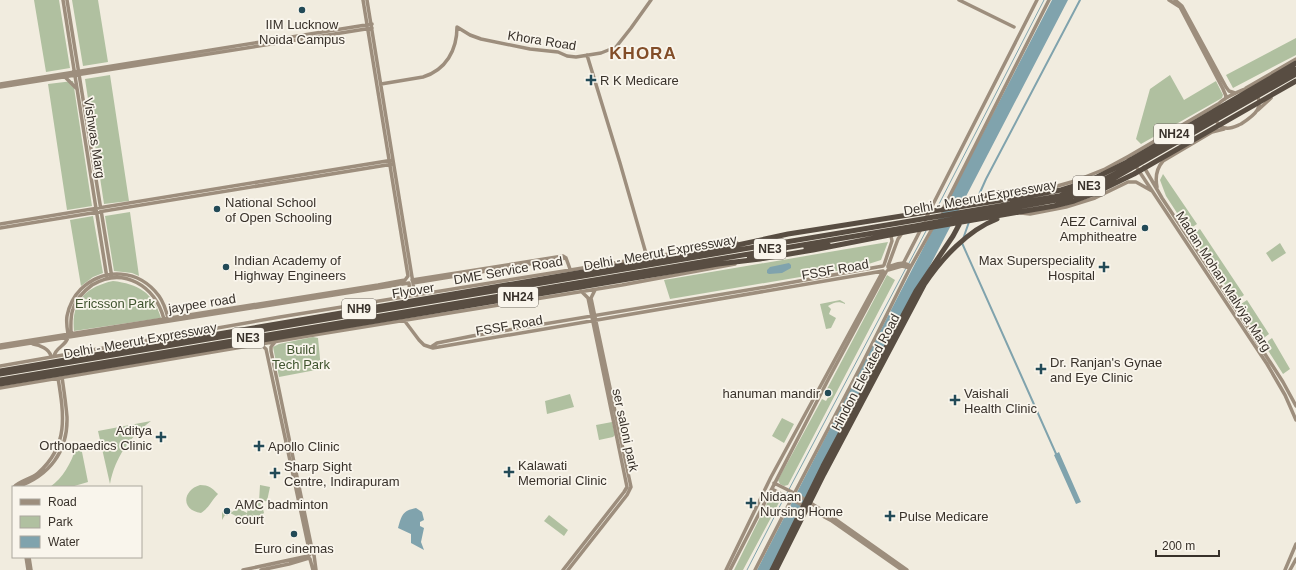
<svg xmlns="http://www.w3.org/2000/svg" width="1296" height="570" viewBox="0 0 1296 570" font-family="Arial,sans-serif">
<rect width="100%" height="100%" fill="#f1ecdf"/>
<path fill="#b0c0a0" d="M34,0H59L70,68L46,72Z
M72,0H98L108,62L83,66Z
M1296,38V55L1233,88L1226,75Z
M110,75L129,201L104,204L85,79Z
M1170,75L1184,100L1216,81L1223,95L1222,98L1141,144L1136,139L1150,89Z
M73,81L92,206L67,210L48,84Z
M1163,174L1197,224L1188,230L1166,196L1160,180Z
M130,212L139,276L132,273L114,271L105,216Z
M93,216L103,273L93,277L81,286L70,220Z
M1200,229L1244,295L1236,301L1191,235Z
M888,242L881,260L859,267L670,299L664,280Z
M1280,243L1286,253L1272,262L1266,253Z
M887,275L895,280L788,485L784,486L780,484L778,480L822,399L826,401L831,392L827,389Z
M113,281C138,284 153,292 161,318L74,331C71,302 85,287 113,281Z
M840,300L845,303V304C839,301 834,302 828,306L831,309L829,314L836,318L831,328L826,329L820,304Z
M1247,300L1269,334L1261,340L1238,306Z
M313,337L318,338L321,369L279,377L273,347L279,344Z
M1272,338L1290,369L1283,374L1264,344Z
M570,394L574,407L547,414L545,401Z
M782,418L794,424L784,443L772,436Z
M151,421C130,437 115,457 110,484L98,431Z
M612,422L615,435L613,437L599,440L596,425Z
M81,447L88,482L71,487H50C63,478 71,463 76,448Z
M200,485C209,485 212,488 218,494C211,501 210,507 201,513C180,510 183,490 200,485Z
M260,485L270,487L267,501L259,502L262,505L264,513L259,517L261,524L259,523L252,513L254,517L249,520L245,519L247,514L240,518L230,513L227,516L225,515L222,520V512L228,507L232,511V512L238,508L247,513L248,508L259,502Z
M772,493H774L782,497L743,570H734Z
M549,515L568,530L564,536L544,521Z"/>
<path fill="#80a3ad" d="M1052,0H1068L772,570H757L878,335Z
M789,263L791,265V268L782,273L769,274L767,273V270L770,267Z
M1059,452L1081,502L1076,504L1054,455Z
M416,508L422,512L424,520L420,522V526L424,528L421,542L424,550L411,543V534L398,528C402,515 402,511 416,508Z"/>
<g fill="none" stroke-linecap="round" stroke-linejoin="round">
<path stroke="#80a3ad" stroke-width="1" d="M937,208L1044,0
M909,263L926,231
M786,495L906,268
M747,570L784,498"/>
<path stroke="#80a3ad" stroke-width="2" d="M978,197L986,179L1080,0
M963,239L969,222
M962,243L1057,456"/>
<path stroke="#9d8e7d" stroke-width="3.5" d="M63,0L107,278
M67,0L112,278
M367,0L413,283L414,292L417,295
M959,0L1014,27
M1169,0L1180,7L1223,89L1226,96L1225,99
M1175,0L1182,6L1226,87L1229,91L1235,93
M587,55L620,163L647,257
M65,77L76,88
M0,84L372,24
M381,84L423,77C446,70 457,50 457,27L470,35L481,39L530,49L558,52L567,56L576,57L601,53L616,47L631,28L651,0
M0,87L372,28
M1246,88L1296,59
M1245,89L1253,90C1267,106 1255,115 1241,124C1236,126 1231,129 1226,128C1222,128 1219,125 1216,121C1205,105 1233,94 1245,89Z
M1258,110L1271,98
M1129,156L1267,364L1285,395L1296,420
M1144,167L1162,198L1245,323L1283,382L1296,406
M1157,187C1155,177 1156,169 1163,161L1212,132L1224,129
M1043,190L1075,181L1105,169L1129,156L1218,104
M942,211L1049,0
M1021,213L1030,214L1066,207L1095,198L1128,182H1136L1152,191
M925,220L1037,0
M0,224L393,160
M0,228L393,164
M904,262L921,229
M884,265L892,241L891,236L888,235
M888,266L898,239L902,233
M888,267C898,264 902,261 911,266
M888,270L902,266L910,268
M412,280L563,256L566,258L570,269
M413,283L566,258
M404,320L419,340L424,345L433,348L883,271
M68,334C67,328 66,322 67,316C69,306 74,296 81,289C104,267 139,269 159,296C164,303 166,310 168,318
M71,334C71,325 70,317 73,309C76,299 84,291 92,285C124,266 155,286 164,319
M275,342L271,347V351L313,554L314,555L316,570
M33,344C40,345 49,349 51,356
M260,344L266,349L310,554L308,557L310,559L313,570
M0,345L378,285L405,280L408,276L363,0
M431,347L437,343L472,336L766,287L883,266
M0,348L409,283L410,293L409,296
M54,356C56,347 66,346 68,337
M0,366L280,317L737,243
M0,388L320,334L622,285L735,264
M774,483L796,494L825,512L907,570
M14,487C19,481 31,479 38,473C69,446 64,415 58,378
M17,487C49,476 68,452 67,417C66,404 64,391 62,377
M772,489L832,521L902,570
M794,494L862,364L910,268L933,227
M26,557L28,570
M29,557L31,570
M243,570L308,556
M261,570L289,564L309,558
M563,570L624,492L627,487L588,298L581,291
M568,570L627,495L631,487L591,298L595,290L597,289
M726,570L771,477L883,271
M730,570L829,378L886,272
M755,570L791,500
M1285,570L1296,544
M1290,570L1296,559"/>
<path stroke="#584d42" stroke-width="5" d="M971,204C986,189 1026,190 1046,192
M806,248L828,244
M749,256L767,255
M0,371L618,266L719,249L788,234L1009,199H1013L1061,190L1087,182L1127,162L1296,63
M0,374L1059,196L1101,181L1126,168L1196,127L1296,69
M0,380L915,226L1057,200L1081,194L1102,185L1296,74
M0,384L718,264L760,259L813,250L910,231L1054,206L1074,201L1093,194L1134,174L1296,81
M772,570L823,466L916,291L953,236L961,221
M776,570L824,474L924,285C941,259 968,230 997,219"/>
</g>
<g fill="#224a57" stroke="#f9f5ec" stroke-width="1.5">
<circle cx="302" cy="10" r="4"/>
<path d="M589 74h4v4h4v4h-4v4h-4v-4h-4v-4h4z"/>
<circle cx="217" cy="209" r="4"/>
<circle cx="1145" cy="228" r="4"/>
<circle cx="226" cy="267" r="4"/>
<path d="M1102 261h4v4h4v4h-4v4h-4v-4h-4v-4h4z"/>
<path d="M1039 363h4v4h4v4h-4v4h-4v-4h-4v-4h4z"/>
<circle cx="828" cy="393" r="4"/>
<path d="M953 394h4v4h4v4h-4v4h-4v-4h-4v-4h4z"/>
<path d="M159 431h4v4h4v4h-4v4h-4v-4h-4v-4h4z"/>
<path d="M257 440h4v4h4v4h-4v4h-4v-4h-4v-4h4z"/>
<path d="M507 466h4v4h4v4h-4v4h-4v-4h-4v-4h4z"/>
<path d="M273 467h4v4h4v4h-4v4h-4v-4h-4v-4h4z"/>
<path d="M749 497h4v4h4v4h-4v4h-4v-4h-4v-4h4z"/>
<circle cx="227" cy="511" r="4"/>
<path d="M888 510h4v4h4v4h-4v4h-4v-4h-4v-4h4z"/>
<circle cx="294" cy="534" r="4"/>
</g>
<g text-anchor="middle" stroke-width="3.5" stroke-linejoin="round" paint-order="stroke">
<g fill="#f9f5ec" stroke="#726c64" stroke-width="1">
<rect x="1154" y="124" width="40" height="20" rx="3"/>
<rect x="1073" y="176" width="32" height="20" rx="3"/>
<rect x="754" y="239" width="32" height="20" rx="3"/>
<rect x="498" y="287" width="40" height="20" rx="3"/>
<rect x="342" y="299" width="34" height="20" rx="3"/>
<rect x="232" y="328" width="32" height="20" rx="3"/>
</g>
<g font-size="12" font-weight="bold" fill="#38312a">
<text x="1174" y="138">NH24</text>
<text x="1089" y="190">NE3</text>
<text x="770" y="253">NE3</text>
<text x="518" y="301">NH24</text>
<text x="359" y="313">NH9</text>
<text x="248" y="342">NE3</text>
</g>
<g font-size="13" fill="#38312a" stroke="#f9f5ec" text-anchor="start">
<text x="302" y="29" text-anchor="middle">IIM Lucknow<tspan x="302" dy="15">Noida Campus</tspan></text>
<text x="600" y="85">R K Medicare</text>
<text x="225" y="207">National School<tspan x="225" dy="15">of Open Schooling</tspan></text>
<text x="1137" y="226" text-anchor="end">AEZ Carnival<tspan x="1137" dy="15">Amphitheatre</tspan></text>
<text x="234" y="265">Indian Academy of<tspan x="234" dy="15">Highway Engineers</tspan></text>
<text x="1095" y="265" text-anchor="end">Max Superspeciality<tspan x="1095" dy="15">Hospital</tspan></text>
<text x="1050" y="367">Dr. Ranjan's Gynae<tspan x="1050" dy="15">and Eye Clinic</tspan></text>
<text x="820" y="398" text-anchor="end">hanuman mandir</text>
<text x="964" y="398">Vaishali<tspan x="964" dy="15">Health Clinic</tspan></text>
<text x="152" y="435" text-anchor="end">Aditya<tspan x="152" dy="15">Orthopaedics Clinic</tspan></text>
<text x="268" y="451">Apollo Clinic</text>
<text x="518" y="470">Kalawati<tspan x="518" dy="15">Memorial Clinic</tspan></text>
<text x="284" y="471">Sharp Sight<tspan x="284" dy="15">Centre, Indirapuram</tspan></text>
<text x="760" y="501">Nidaan<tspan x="760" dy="15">Nursing Home</tspan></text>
<text x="235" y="509">AMC badminton<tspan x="235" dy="15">court</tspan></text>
<text x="899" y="521">Pulse Medicare</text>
<text x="294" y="553" text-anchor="middle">Euro cinemas</text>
</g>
<g font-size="13" fill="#38312a" stroke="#f9f5ec">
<text transform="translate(542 40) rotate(9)" y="5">Khora Road</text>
<text transform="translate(95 138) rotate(81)" y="5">Vishwas Marg</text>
<text transform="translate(980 197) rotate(-10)" y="5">Delhi - Meerut Expressway</text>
<text transform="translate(660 252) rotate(-10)" y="5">Delhi - Meerut Expressway</text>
<text transform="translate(835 269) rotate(-10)" y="5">FSSF Road</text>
<text transform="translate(508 270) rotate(-10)" y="5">DME Service Road</text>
<text transform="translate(1224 281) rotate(57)" y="5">Madan Mohan Malviya Marg</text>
<text transform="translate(413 290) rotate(-9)" y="5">Flyover</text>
<text transform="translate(202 303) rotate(-9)" y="5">jaypee road</text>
<text transform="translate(509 325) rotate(-10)" y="5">FSSF Road</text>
<text transform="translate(140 340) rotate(-10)" y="5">Delhi - Meerut Expressway</text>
<text transform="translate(865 372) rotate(-62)" y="5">Hindon Elevated Road</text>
<text transform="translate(626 430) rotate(78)" y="5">ser saloni park</text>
</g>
<g font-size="13" fill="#40542f" stroke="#f9f5ec">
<text x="115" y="308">Ericsson Park</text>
<text x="301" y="354">Build<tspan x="301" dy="15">Tech Park</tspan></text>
</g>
<g font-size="17" font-weight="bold" letter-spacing="1" fill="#824d28" stroke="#f9f5ec">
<text x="643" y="59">KHORA</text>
</g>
</g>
<rect x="12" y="486" width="130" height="72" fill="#f9f5ec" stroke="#aca79e"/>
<rect x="20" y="499" width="20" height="6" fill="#9d8e7d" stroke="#aca79e"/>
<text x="48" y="506" font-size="12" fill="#38312a">Road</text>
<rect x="20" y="516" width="20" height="12" fill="#b0c0a0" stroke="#aca79e"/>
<text x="48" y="526" font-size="12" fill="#38312a">Park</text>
<rect x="20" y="536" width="20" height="12" fill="#80a3ad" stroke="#aca79e"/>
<text x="48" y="546" font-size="12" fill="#38312a">Water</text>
<path d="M1156 550v6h63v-6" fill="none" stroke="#38312a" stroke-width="2"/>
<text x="1162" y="550" font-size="12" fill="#38312a" stroke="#f9f5ec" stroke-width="3" paint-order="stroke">200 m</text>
</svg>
